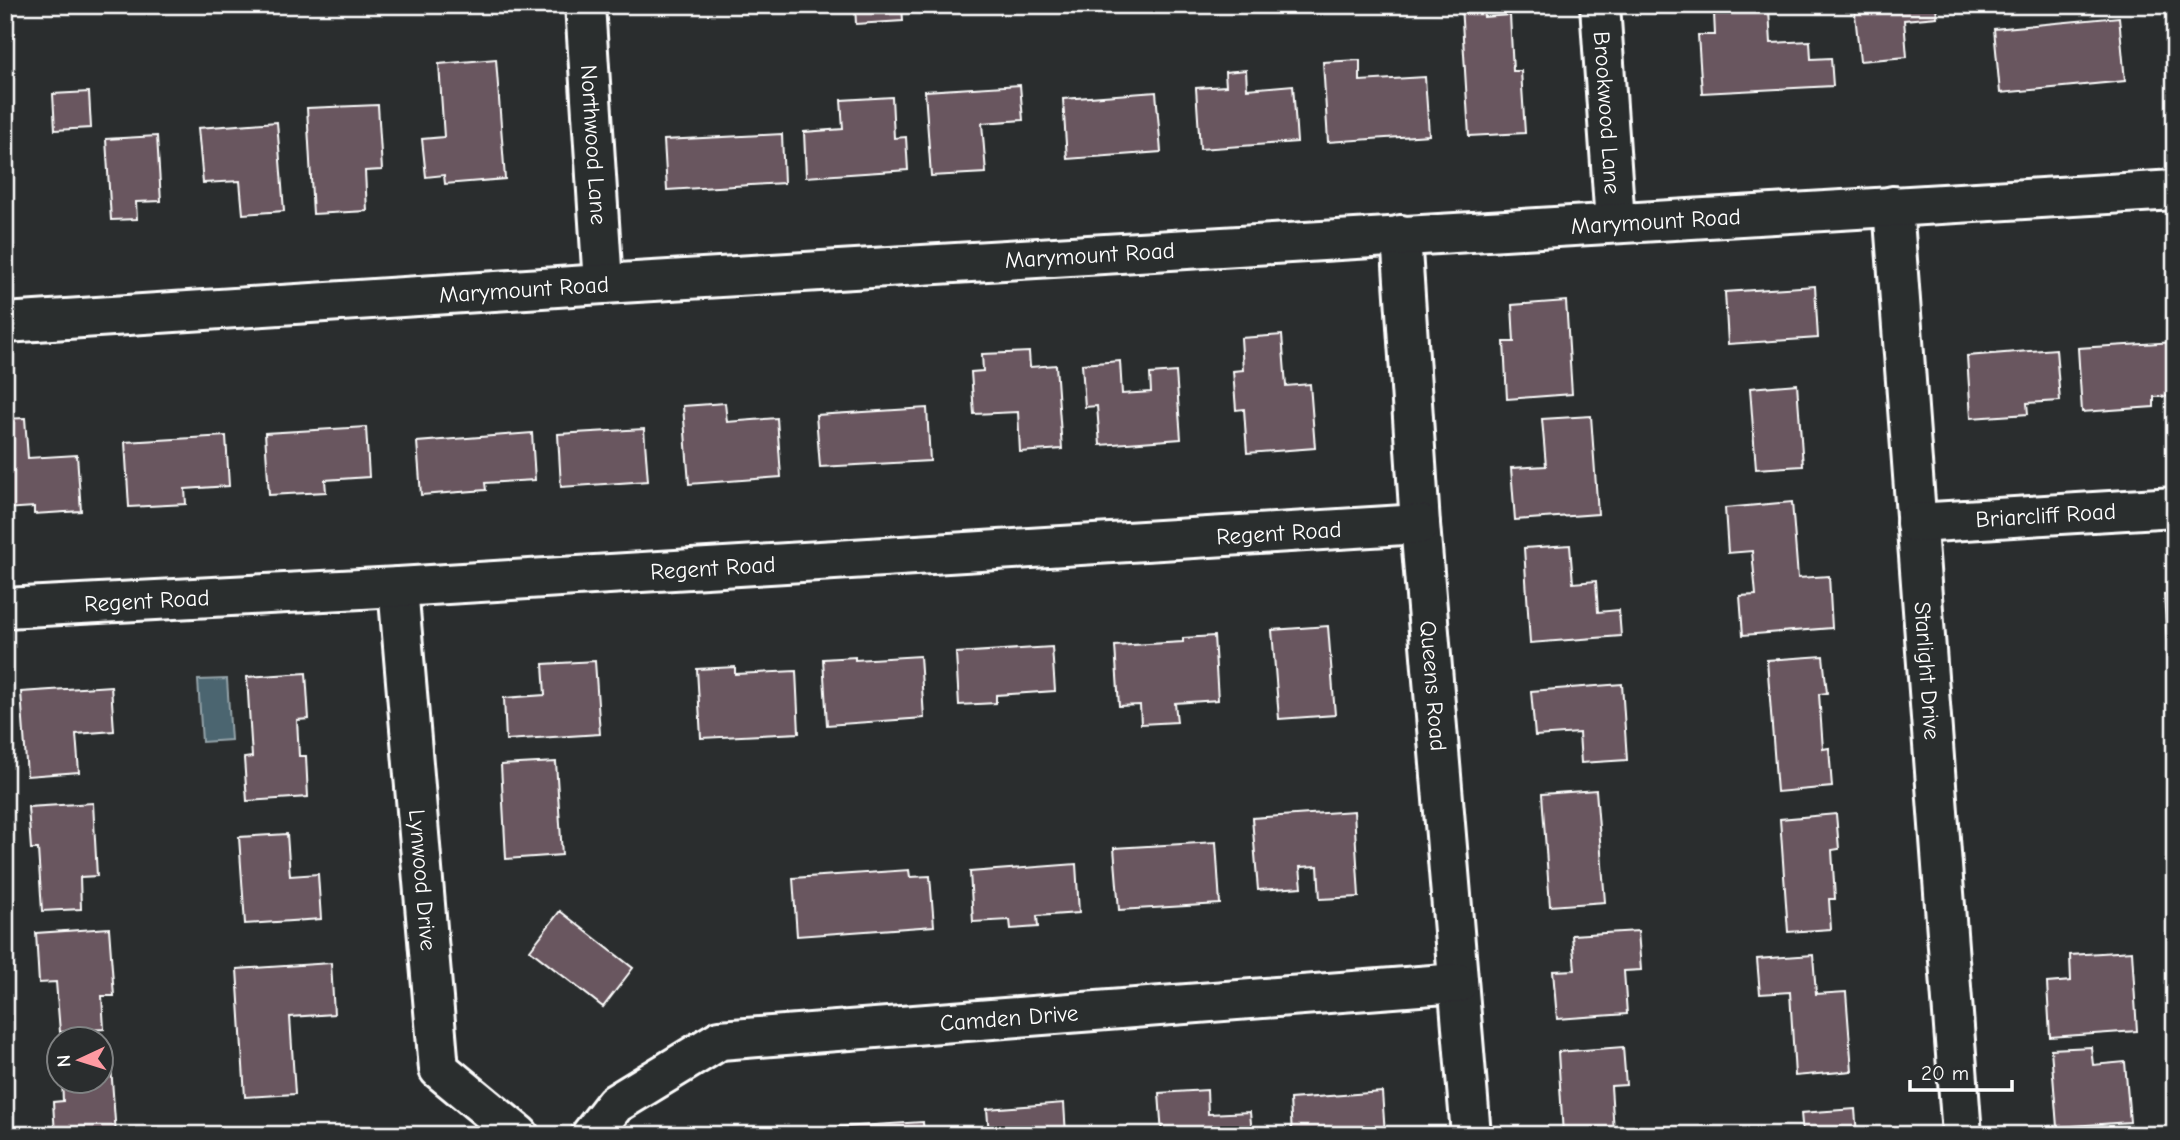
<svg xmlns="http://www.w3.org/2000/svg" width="2180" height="1140" viewBox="0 0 2180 1140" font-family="'Comic Neue',sans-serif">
<rect width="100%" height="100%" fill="#2a2d2e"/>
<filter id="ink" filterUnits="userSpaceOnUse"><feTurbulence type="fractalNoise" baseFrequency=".0143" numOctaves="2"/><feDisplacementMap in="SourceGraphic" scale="14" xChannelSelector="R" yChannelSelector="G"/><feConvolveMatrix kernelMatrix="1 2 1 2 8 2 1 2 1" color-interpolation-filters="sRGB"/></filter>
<g filter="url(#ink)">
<path fill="#4c6570" stroke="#94a3a9" stroke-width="2" d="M227,679L231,740L202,742L198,680Z"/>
<path fill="#69575e" stroke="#fff" stroke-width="2" d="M107,5H146V8L107,10Z
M855,5H902L903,21L856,24Z
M1461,5H1483L1484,17L1510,15L1513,71H1521L1525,133L1469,136Z
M1854,5H1936L1937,17L1904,20L1907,57L1860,61Z
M1769,10L1771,43L1810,41L1811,59L1831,58L1833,86L1702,93L1698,35H1715L1714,13Z
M2119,17L2125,81L2000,93L1994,29Z
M496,59L505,179L445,184L444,175L426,177L422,139L444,137L439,64Z
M1360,60V81L1425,77L1429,135L1328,142L1323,62Z
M1246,70L1247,89L1293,85L1297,142L1200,149L1196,88L1226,86L1225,72Z
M1020,85L1023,120L982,123L986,173L931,176L925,91Z
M89,92L91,128L55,130L53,94Z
M1156,92L1161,152L1067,159L1063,99Z
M892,97L894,138L906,137L908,170L806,177L804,132L843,129L841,100Z
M378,105L382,170L365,171L367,211L313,214L307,108Z
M277,122L284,211L243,214L240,181L203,183L198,128Z
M782,134L784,183L667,190L664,140Z
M157,136L161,201L136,202L137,219L111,220L106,139Z
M5,170L8,212H5Z
M1815,286L1818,338L1728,344L1725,292Z
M1566,301L1572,394L1507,399L1504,342H1514L1512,305Z
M1282,335L1286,386L1310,384L1315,448L1247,453L1244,409L1236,410L1233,371L1243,370L1241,338Z
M2175,342V396L2154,397V407L2082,412L2078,348Z
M2056,349L2060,401L2027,403L2028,414L1971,418L1967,356Z
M1029,352L1030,367L1056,365L1062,449L1020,452L1018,412L974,414L971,372L983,371L982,354Z
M1120,361L1122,394L1151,392L1150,374L1176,372L1181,439L1100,445L1097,406L1085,407L1082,364Z
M1797,384L1803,466L1756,469L1750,388Z
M725,403L727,422L777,418L781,477L689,484L683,406Z
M927,408L930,461L820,467L816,415Z
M1591,416L1598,514L1515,520L1511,468L1546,466L1542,419Z
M25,418L28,458L77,455L81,511L34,514V507L5,509V419Z
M366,427L369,477L325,480L326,492L269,495L265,433Z
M644,429L648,481L561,487L558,434Z
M532,433L535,480L485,483L486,490L421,495L417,442Z
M226,436L229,486L185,489L186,504L129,507L125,442Z
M1792,502L1798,578L1829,576L1832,628L1743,635L1740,596L1756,595L1752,551L1728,553L1725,508Z
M1570,545L1573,583L1596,581L1598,612L1619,610L1621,636L1530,643L1524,548Z
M2175,593V659H2168L2164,594Z
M1328,626L1335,715L1279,719L1272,630Z
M1214,636L1218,700L1175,703L1177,722L1141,724L1140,705L1119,706L1115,646L1183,642V638Z
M1052,647L1055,691L996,695V703L959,705L956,653Z
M920,656L924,718L827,725L823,659L855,657V660Z
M1823,656L1827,693L1819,694L1823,749L1829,748L1832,787L1777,792L1767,660Z
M595,661L600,734L506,740L504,698L545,695L543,664Z
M735,667V674L796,671L799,733L701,738L697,669Z
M306,673L309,719L297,720L299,756H306L308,797L247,801L244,758L252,757L247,677Z
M1622,684L1627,760L1581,763L1579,733L1535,736L1531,691Z
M111,686L114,731L76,734L79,772L27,776L21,692Z
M556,762L562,855L506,859L501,765Z
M1596,790L1605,902L1550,906L1542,794Z
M93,803L97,876L80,877L81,909L42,911L38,849H31L28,807Z
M1354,811L1359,897L1320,899L1318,866L1300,867L1302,887L1258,890L1252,818Z
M1836,814L1839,849L1832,850L1835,899H1829L1831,929L1788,932L1780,819Z
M287,834L290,876L318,874L321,919L245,924L239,837Z
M1216,842L1220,904L1119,910L1114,848Z
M1076,864L1079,913L1037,916L1038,927L1011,929L1010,920L973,922L970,872Z
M909,870L910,877L930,876L934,926L797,936L793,878Z
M560,911L633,968L603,1007L530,950Z
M109,928L114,996H102L104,1029L60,1032L56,982L39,983L36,933Z
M1638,931L1641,970L1624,971L1627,1014L1557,1019L1553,971L1575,970L1572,935Z
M2132,951L2137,1031L2050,1037L2047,983L2071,981L2070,955Z
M1813,955L1816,994L1846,992L1852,1071L1795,1076L1790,992L1760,994L1757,959Z
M331,963L334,1014L290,1017L295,1094L245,1097L237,969Z
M1623,1047L1626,1085L1611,1086L1614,1132L1563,1135L1558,1052Z
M2091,1047L2093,1065L2125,1062L2130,1122L2057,1127L2051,1049Z
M110,1052L116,1135H55L53,1102L63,1101L62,1080H102V1053Z
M1207,1090L1208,1114L1250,1112L1252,1135H1162L1159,1093Z
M1382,1092L1385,1134L1292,1135L1290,1099Z
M1064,1103L1066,1135H989L987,1109Z
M1855,1109L1857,1135H1803L1801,1113Z
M923,1122L924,1135H825V1128Z"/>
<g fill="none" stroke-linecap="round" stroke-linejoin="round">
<defs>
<g id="street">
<path id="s1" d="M585,5L603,284"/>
<path id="s2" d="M1600,5L1615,223"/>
<path id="s3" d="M1893,206L1962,1135"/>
<path id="s4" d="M1401,235L1420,524L1471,1135"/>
<path id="s5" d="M1916,523L2175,507"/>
<path id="s6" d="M398,587L439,1069L519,1135"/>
<path id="s7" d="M5,608L398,587L1420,524"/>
<path id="s8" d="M591,1135L615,1104L720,1040L1458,983"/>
</g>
<g id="secondary">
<path id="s9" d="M5,323L603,284L2175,190"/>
</g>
</defs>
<use href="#street" stroke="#fff" stroke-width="44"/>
<use href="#secondary" stroke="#fff" stroke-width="44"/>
<use href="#street" stroke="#2a2d2e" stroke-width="38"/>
<use href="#secondary" stroke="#2a2d2e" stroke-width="38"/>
</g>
</g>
<g text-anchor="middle" stroke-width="5" stroke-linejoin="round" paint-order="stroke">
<g font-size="23" fill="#fff" stroke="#2a2d2e">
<text dy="8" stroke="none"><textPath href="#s2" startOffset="108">Brookwood Lane</textPath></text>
<text dy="8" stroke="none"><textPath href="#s1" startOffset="140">Northwood Lane</textPath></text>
<text dy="8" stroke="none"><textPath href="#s9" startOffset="1654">Marymount Road</textPath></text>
<text dy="8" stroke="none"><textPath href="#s9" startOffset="1087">Marymount Road</textPath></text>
<text dy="8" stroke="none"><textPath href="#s9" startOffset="520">Marymount Road</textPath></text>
<text dy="8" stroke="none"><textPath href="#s5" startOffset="130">Briarcliff Road</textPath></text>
<text dy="8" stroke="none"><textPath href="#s7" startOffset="1276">Regent Road</textPath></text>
<text dy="8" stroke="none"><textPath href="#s7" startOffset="709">Regent Road</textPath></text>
<text dy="8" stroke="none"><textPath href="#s7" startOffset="142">Regent Road</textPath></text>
<text dy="8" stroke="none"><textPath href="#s3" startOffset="466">Starlight Drive</textPath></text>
<text dy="8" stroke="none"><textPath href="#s4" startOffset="452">Queens Road</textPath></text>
<text dy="8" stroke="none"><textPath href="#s6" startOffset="294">Lynwood Drive</textPath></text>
<text dy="8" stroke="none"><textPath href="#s8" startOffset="452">Camden Drive</textPath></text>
</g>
</g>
<rect width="2180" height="1140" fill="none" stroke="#2a2d2e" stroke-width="28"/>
<rect x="14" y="14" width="2152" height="1112" fill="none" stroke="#fff" stroke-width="2.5" filter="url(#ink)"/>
<g transform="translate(80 1060) rotate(266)"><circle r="33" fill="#2a2d2e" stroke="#7f8182" stroke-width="2"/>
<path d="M0-5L12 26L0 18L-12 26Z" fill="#ff9aa2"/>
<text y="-10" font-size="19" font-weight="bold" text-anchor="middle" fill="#ffffff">N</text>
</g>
<path d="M1910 1080v10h102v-10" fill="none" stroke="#ffffff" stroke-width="3.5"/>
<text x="1921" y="1080" font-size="21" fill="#ffffff" stroke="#2a2d2e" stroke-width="5" paint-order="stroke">20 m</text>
</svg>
